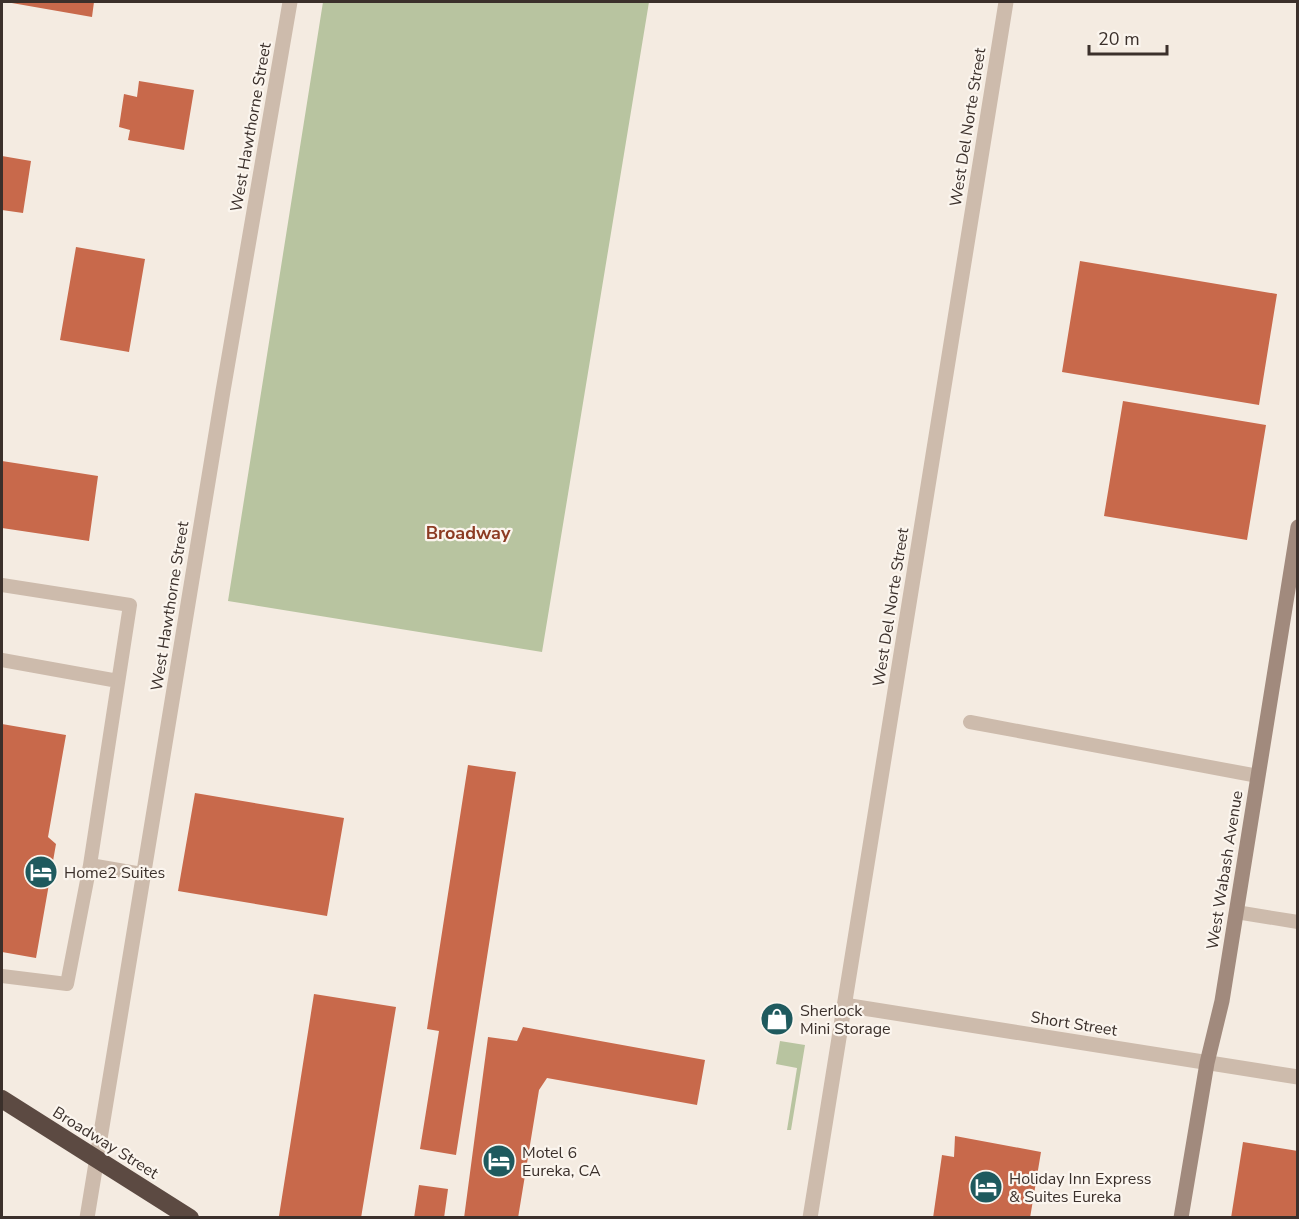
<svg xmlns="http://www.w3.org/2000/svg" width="1299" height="1219" viewBox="0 0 1299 1219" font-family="'Nunito Sans',sans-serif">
<rect width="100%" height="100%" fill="#f4ebe1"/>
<path fill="#b8c4a0" d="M323,2H649L542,652L228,601Z
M780,1041L805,1045L791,1130H787L797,1068L776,1064Z"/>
<path fill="#c8694b" d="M6,2H94L92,17Z
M139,81L194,90L184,150L128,140L130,130L119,127L124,94L137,97Z
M2,156L31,161L23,213L2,210Z
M76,247L145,259L129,352L60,340Z
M1080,261L1277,294L1259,405L1062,372Z
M1123,401L1266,425L1247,540L1104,516Z
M2,461L98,476L89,541L2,528Z
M2,724L66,735L48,837L56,844L36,958L2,952Z
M468,765L516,772L456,1155L420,1149L439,1031L427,1029Z
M195,793L344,818L327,916L178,891Z
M314,994L396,1007L361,1218L279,1216Z
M523,1027L705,1060L697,1105L547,1078L539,1090L518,1218H464L488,1037L517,1041Z
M955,1136L1041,1152L1030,1218H933L942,1155L954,1157Z
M1243,1142L1298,1151V1218H1231Z
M419,1185L448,1189L444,1218H414Z"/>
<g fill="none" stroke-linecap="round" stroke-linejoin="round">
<path stroke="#cdbbac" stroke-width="14" d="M2,585L130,605L90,865L67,984L2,976
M2,660L118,681
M970,722L1258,776
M90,865L142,874
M1236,912L1298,922"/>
<path stroke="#cdbbac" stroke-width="15" d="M844,1005L1298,1077
M87,1218L223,391L290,2
M810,1218L1006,2"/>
<path stroke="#a18a7d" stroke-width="15" d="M1181,1218L1207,1063L1222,1001L1298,527"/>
<path stroke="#5c4a42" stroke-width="18" d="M2,1099L190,1218"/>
</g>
<defs>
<symbol id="hotel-disc" viewBox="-11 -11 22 22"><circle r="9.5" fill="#1f5a5e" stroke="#fbf5ee"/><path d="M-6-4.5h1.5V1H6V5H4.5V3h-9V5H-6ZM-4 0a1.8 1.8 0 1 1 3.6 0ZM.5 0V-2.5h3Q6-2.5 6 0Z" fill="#fff"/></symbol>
<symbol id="shop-disc" viewBox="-11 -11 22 22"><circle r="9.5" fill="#1f5a5e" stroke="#fbf5ee"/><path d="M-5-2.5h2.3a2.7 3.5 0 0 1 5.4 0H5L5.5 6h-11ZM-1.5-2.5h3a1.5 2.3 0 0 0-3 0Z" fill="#fff"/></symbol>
</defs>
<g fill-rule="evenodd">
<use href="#hotel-disc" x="22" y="853" width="38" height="38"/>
<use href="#shop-disc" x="758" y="1000" width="38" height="38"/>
<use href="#hotel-disc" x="480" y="1142" width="38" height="38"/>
<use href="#hotel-disc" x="967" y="1168" width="38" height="38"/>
</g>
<g text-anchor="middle" stroke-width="4.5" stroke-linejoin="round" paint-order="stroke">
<g font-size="16" fill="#3b302b" stroke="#fbf5ee">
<text transform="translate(250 127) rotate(-80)" y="6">West Hawthorne Street</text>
<text transform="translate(967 127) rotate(-81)" y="6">West Del Norte Street</text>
<text transform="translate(169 606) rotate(-81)" y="6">West Hawthorne Street</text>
<text transform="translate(890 607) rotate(-81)" y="6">West Del Norte Street</text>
<text transform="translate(1224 870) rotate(-81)" y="6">West Wabash Avenue</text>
<text transform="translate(1074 1023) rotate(9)" y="6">Short Street</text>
<text transform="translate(106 1142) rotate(32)" y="6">Broadway Street</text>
</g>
<g font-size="16" fill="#3b302b" stroke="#fbf5ee" text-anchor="start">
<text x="64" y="878">Home2 Suites</text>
<text x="800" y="1016">Sherlock<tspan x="800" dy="18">Mini Storage</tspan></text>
<text x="522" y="1158">Motel 6<tspan x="522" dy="18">Eureka, CA</tspan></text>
<text x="1009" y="1184">Holiday Inn Express<tspan x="1009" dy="18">&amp; Suites Eureka</tspan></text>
</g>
<g font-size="18" font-weight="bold" fill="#8c3b22" stroke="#fbf5ee">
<text x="468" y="539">Broadway</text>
</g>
</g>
<rect width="1299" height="1219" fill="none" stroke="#3b302b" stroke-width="6"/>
<path d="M1089 45v9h78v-9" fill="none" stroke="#3b302b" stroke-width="3"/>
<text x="1098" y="45" font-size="18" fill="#3b302b" stroke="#fbf5ee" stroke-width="4.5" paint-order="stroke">20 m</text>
</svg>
